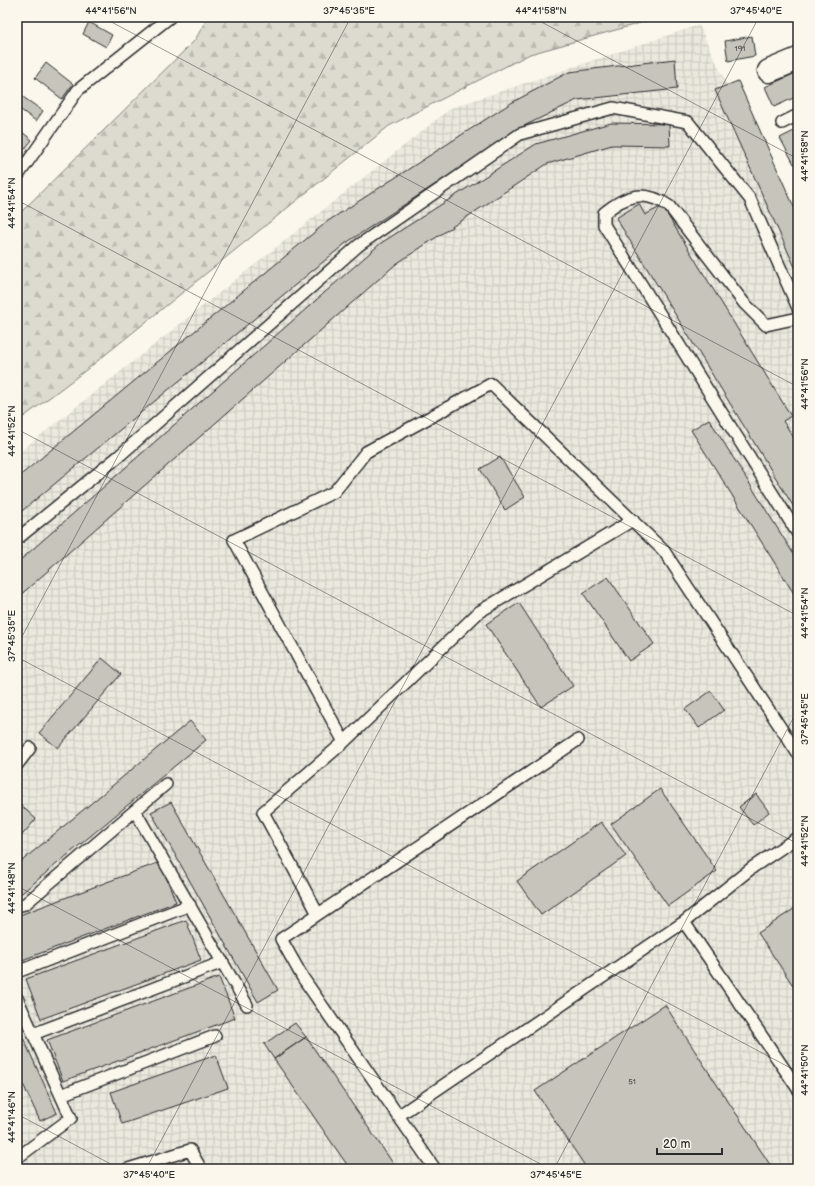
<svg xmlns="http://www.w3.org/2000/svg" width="815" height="1186" viewBox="0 0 815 1186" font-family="'Balsamiq Sans',sans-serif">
<defs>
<pattern id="industrial-grid" width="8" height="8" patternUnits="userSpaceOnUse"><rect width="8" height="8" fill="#ebe8de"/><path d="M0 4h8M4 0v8" fill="none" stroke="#cac7bf"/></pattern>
<pattern id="forest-firs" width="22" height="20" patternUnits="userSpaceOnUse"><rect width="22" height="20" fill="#dddad0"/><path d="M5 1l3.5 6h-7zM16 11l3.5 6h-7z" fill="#bebbb3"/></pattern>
</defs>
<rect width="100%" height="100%" fill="#fbf7ec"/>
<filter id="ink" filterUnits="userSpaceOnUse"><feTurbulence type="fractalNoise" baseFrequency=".025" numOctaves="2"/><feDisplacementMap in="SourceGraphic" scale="8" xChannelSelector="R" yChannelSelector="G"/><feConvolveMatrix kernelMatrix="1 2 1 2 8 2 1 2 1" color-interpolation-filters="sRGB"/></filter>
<g filter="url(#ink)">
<path fill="url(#industrial-grid)" d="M699,25L798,238V1169H17V454L451,108Z"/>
<path fill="url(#forest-firs)" stroke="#84827e" d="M208,17H662L530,54L389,126L90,367L17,422V216L195,40Z"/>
<path fill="#c7c4bc" stroke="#2b2b2b" d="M89,22L112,35L106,47L83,34Z
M752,36L755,56L728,61L725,41Z
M675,59L677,89L577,100L524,126L346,243L17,515V478L328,221L511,103L569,72Z
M46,63L73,84L62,99L35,78Z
M798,72V96L774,107L765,87Z
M738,81L798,216V274L715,90Z
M23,97L43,111L36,121L17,107Z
M611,123L669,124L670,146L612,145L547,164L396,264L17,598V563L381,243L536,144Z
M17,128L32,140L17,159Z
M798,129V162L794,164L780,138Z
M639,204L645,215L662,206L791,416L783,421L798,444V514L616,218Z
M709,419L798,561V600L691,430Z
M500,457L525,497L505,510L480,469Z
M608,577L654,644L629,661L583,593Z
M519,603L573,686L541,707L486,624Z
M102,658L121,674L58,748L39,733Z
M711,691L724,710L699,728L685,709Z
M190,721L206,740L17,897V865Z
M660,789L717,871L668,906L611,824Z
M756,794L769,812L753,825L739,807Z
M17,802L36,819L17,841Z
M171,802L278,990L258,1002L151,812Z
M601,822L626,856L541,915L517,881Z
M160,862L176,902L17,962V916Z
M798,906V993L758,933Z
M186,920L201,960L41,1019L26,979Z
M219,977L235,1018L63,1081L47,1040Z
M665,1005L708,1071L773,1169H587L535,1091Z
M295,1023L306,1037L274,1059L264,1044Z
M17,1024L57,1113L40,1121L17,1071Z
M306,1037L397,1169H350L274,1059Z
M216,1055L228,1088L122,1124L111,1092Z"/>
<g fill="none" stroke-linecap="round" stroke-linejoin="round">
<defs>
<path id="service" d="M782,123L798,115
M17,177L78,90L170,17
M798,318L766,325L744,303L669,206C644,189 626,195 604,213V225L798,534
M17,539L119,456L359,245L520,134L613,108L688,122L750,199L798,308
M344,742L234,540L334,492L366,452L491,384L664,551L798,754
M17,765L30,748
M135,811L247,1005
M17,906L25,904L166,784
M318,914L263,812L344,742L479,612L633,520
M684,922L798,1089
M17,972L190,905
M17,998L71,1118L17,1158
M33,1034L223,962
M61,1095L215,1036
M398,1116L684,922L753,867L798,837
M128,1169L190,1150L201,1169
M435,1169L303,978L281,939L578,740"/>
<path id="minor" d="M769,71L798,59"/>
</defs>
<use href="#service" stroke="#2b2b2b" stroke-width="14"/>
<use href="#minor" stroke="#2b2b2b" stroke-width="25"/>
<use href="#service" stroke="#fbf7ec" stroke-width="11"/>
<use href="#minor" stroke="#fbf7ec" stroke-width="22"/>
</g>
</g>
<path fill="none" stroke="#2b2b2b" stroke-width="1" stroke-opacity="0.45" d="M102,17L798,387M532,17L798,159M17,200L798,616M17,429L798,844M17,646L351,17M17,657L798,1072M17,886L550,1169M17,1114L120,1169M146,1169L759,17M554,1169L798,709"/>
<g text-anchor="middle" stroke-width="3" stroke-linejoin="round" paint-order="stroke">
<g font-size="8" fill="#52514f">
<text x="740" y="51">191</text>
<text x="632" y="1084">51</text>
</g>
</g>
<rect width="815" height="1186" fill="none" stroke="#fbf7ec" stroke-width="44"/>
<path d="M657 1148v6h65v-6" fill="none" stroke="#2b2b2b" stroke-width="2"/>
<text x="663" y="1148" font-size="12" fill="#2b2b2b" stroke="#fbf7ec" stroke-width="3" paint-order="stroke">20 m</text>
<rect x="22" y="22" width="771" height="1142" fill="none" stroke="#2b2b2b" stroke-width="1.5"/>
<g font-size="10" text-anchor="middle" fill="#2b2b2b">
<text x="111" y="14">44°41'56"N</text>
<text x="349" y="14">37°45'35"E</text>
<text x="541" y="14">44°41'58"N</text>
<text x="756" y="14">37°45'40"E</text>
<text transform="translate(804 156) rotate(-90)" y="4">44°41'58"N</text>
<text transform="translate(11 203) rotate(-90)" y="4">44°41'54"N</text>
<text transform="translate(804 384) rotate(-90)" y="4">44°41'56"N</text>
<text transform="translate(11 431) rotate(-90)" y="4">44°41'52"N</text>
<text transform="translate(804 613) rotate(-90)" y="4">44°41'54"N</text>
<text transform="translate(11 636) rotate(-90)" y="4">37°45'35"E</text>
<text transform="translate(804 719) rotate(-90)" y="4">37°45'45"E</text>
<text transform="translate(804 841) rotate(-90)" y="4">44°41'52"N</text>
<text transform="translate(11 888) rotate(-90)" y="4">44°41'48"N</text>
<text transform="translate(804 1070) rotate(-90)" y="4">44°41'50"N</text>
<text transform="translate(11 1117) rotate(-90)" y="4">44°41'46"N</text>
<text x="149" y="1178">37°45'40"E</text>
<text x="556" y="1178">37°45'45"E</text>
</g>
</svg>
